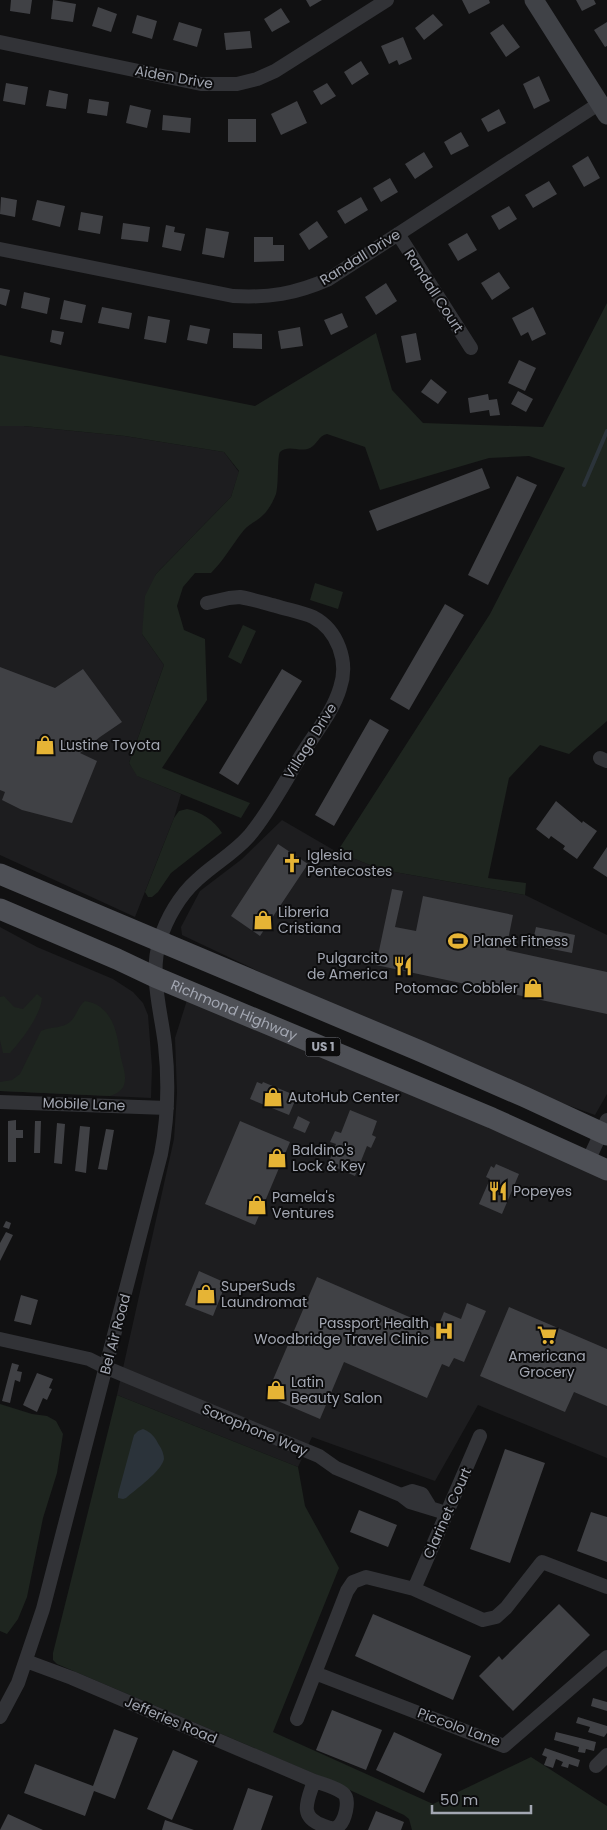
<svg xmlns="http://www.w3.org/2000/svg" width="607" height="1830" viewBox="0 0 607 1830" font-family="Poppins,sans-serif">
<rect width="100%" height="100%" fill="#111112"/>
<path fill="#1d1d1f" d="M0,426H24L125,436L224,452L239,472L231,497L156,574L142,634L164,665L129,763L138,776L181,794L174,818L135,917L0,855Z
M282,820L337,852L383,870L525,895L607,935V1094L595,1115L456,1065L182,935L181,927L200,891L242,859Z
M0,927L37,947L113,979L133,992L143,1003L148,1015L152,1067L151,1098L0,1091Z
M188,997L607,1175V1458L478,1405L435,1481L312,1437L298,1467L117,1395L174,1139L177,1093L175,1038Z"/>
<path fill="#1e251f" d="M607,303V721L569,754L540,745L509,778L488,878L526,883L525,895L383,870L337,852L490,614L565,468L529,456L489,458L380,490L365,447L327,434C318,436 317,445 310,448C300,453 289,444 280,452C277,456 279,484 276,494C273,502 268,511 262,516C256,522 249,524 244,530C232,545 224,560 211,573H195L183,587L177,606L184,630L205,639L207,700L162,768L250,803L241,818L137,776L129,763L164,665L142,634L145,596L156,574L231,497L239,471L224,452L125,436L24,426H0V355L255,406L376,333L392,390L423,423L543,427Z
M315,583L343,592L338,609L310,600Z
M243,625L256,631L241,664L228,657Z
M187,809C201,812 214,820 222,833L171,873L158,892L152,897H148L145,892L174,818L179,811Z
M37,994L42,998C41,1015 21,1041 10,1053H3L0,1040V997L4,996L14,1007L23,1009Z
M85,1001C114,1006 117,1034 121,1058C123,1067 127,1076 124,1085C122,1091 116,1094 110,1096L0,1091V1082L12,1080L20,1074L41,1031C51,1026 63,1029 71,1021C77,1015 78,1006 85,1001Z
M117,1395L298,1467L305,1506L339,1568L273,1732L433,1804L531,1757L607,1806V1830H412L409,1819L404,1815L315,1774L57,1664L53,1660V1653Z
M0,1404L32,1414L47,1416L56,1421L63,1434L57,1473L43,1518L27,1597L18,1619L7,1634L0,1631Z"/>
<path fill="#2b333a" d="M143,1429C151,1432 155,1437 159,1445C162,1449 164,1455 164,1459C161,1472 136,1489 126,1498L123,1499L118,1498V1494L134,1435L138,1431Z"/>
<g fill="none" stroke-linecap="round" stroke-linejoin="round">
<path stroke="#2b333a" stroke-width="4" d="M584,485L607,431"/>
</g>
<path fill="#404145" d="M11,0H32L30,14L10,11Z
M53,0L76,4L73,22L51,19Z
M306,0H322L310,7Z
M462,0H489L490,3L469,14Z
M576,0H594L596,4L582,11Z
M98,7L117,14L111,32L92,26Z
M281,8L290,22L272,32L264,19Z
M433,14L443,25L424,40L415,28Z
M137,15L157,21L152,39L132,33Z
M179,22L202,29L197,47L173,40Z
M607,22V46L605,47L594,30Z
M503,24L520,47L506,57L490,33Z
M250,31L252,48L226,50L224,33Z
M403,37L412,59L399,65L397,60L389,64L381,46Z
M361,61L369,74L352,85L344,72Z
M539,76L550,101L534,109L523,84Z
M6,83L28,87L25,105L3,101Z
M327,83L336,96L321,105L313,91Z
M49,90L68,94L66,109L46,106Z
M89,99L109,102L107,116L87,113Z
M297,101L307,123L281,135L271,114Z
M130,105L151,110L147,128L126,123Z
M499,109L506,123L488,132L481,119Z
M163,115L191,118L190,133L162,130Z
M228,119H256V142H228Z
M461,132L469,146L451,155L444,142Z
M424,152L433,167L415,179L405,164Z
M588,156L600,178L584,187L572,166Z
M390,178L398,192L381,202L373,188Z
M549,181L557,194L533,208L525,195Z
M1,197L17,200L15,217L0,214Z
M361,197L368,210L345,224L337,211Z
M37,200L65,206L60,227L32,220Z
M509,206L517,219L499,230L491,216Z
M81,212L103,216L100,234L78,230Z
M317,221L328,237L309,250L299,234Z
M123,223L150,227L148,242L121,239Z
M166,225L175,227L174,232L185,234L181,251L162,247Z
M206,228L229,232L224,258L202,254Z
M467,233L477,250L458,261L448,244Z
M254,237H273V245H284V261L254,262Z
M499,272L510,288L492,300L481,283Z
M386,283L397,301L376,315L365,297Z
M0,288L10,290L6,306L0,304Z
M24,292L50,298L47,314L21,308Z
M64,300L86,305L82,323L60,319Z
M102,307L132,313L129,329L98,323Z
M533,307L546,334L532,341L528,332L521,336L512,318Z
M342,313L348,327L331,335L324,320Z
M148,316L170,320L166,343L144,339Z
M190,325L210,329L207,344L187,340Z
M300,327L303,346L281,349L278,331Z
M52,330L64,332L61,345L50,342Z
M233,333L262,334V349L233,348Z
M416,333L421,360L406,363L401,336Z
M519,360L536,368L525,391L508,383Z
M431,379L447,392L438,404L421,392Z
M518,391L533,399L526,412L511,404Z
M488,394L489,400L497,399L500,415L490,416L489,410L470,413L468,398Z
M482,468L490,488L377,531L369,511Z
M517,476L537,485L488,585L468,575Z
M445,604L464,615L409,710L390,699Z
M0,667L55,688L83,669L122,722L100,737L80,753L97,761L72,823L22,810L2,800L5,792L0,790Z
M282,669L302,681L238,785L219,773Z
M370,719L389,730L334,826L315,815Z
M556,801L582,823L583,821L597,831L577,859L563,849L565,846L551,836L549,839L536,829Z
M278,844L308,864L260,936L231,916Z
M607,847V877L593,868Z
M392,889L403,891L395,927L416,931L423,896L513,915L506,950L607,972V1014L376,965Z
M536,927L575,935L572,953L532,945Z
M257,1082L262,1084L263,1082L297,1096L289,1115L250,1099Z
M350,1110L377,1121L372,1135L376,1137L371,1148L367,1146L355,1176L328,1164L336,1144L330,1142L335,1131L341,1133Z
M298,1116L310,1122L305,1133L293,1128Z
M16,1120V1130H23V1138H16V1162H8V1121Z
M35,1121H41L40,1153H34Z
M240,1121L290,1142L255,1225L205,1204Z
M57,1123L65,1124L62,1164L54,1163Z
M80,1126L90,1127L86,1173L75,1171Z
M106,1129L114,1130L107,1170L98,1169Z
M496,1164L519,1174L502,1214L479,1204L490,1179L486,1177L491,1166L494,1168Z
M6,1221L11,1223L9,1229L3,1227Z
M6,1232L13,1235L0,1261V1243Z
M199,1271L226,1283L213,1316L185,1305Z
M317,1277L437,1329L444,1312L461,1319L467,1303L486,1311L464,1362L454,1358L449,1367L442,1364L427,1398L344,1362L320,1419L266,1396Z
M21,1295L38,1300L31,1325L14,1321Z
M509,1307L607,1349V1406L574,1392L565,1412L480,1376Z
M12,1363L19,1365L17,1371L22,1372L20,1382L15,1380L10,1403L2,1401Z
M37,1373L53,1379L49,1388L52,1389L47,1400L43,1398L37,1412L23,1405Z
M505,1449L545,1463L510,1563L470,1549Z
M359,1510L397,1525L388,1547L350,1532Z
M591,1512L607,1517V1562L577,1551Z
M559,1604L590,1635L513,1711L479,1676L499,1656L502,1660Z
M373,1614L471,1656L453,1700L355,1656Z
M593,1698L607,1702V1711L591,1706Z
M332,1710L382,1730L366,1770L316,1750Z
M578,1717L607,1726V1733L604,1737L588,1732L590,1727L576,1723Z
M114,1729L138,1738L115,1799L94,1791L85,1816L24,1793L35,1764L93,1786Z
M394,1732L442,1754L424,1793L376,1770Z
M556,1732L596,1742L594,1751L586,1749L585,1753L578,1752L579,1747L554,1740Z
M545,1748L580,1760L578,1767L569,1764L568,1768L561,1766L563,1762L556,1759L553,1768L544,1765L547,1757L542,1755Z
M173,1750L198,1761L172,1820L147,1809Z
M248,1788L273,1796L261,1830H233Z
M376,1811L404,1822L401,1830H368Z
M8,1814L43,1830H0Z
M165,1820L194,1830H162Z"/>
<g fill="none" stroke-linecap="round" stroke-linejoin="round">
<path stroke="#323337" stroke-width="14" d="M0,42L201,84H237L257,79L275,71L387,0
M398,234L471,348
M0,249L233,296C269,298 295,294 329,279L600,103
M600,758L607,761
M0,1102L167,1108
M588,1161L607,1120
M0,1339L89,1359L107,1368L319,1456L336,1468L401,1495L410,1502L446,1513
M401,1495L412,1491L422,1494L430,1507
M414,1589L480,1436
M26,1661L72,1678L314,1781C308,1800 298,1816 322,1825C327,1827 332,1830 337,1827C345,1823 351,1799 343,1793C335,1787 323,1784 314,1781
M315,1673L504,1746L607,1657
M0,1717L18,1683L43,1609L161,1154C168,1118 169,1082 165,1045C161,1011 149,974 160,940C166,919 180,895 197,880C214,864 233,854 249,836C270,811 285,781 302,754C315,733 333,712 340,688C349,662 338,630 313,617C301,612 289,610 276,606C264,603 252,599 240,597L229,598L207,603
M297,1719L347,1591L353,1582L366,1577L414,1589L483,1620L496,1617L506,1608L542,1562L607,1587
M596,1766L607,1755"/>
<path stroke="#404247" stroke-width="19" d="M534,0L607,115"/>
<g stroke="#4e5056" stroke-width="21">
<path d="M0,874L420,1051L525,1097L607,1135"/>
<path id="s1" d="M0,909L117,959L155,977L492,1118L607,1170"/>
</g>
</g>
<defs>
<symbol id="shop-bare" viewBox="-9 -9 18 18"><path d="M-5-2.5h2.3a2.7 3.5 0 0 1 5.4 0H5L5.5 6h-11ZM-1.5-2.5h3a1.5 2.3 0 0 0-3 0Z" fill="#e6b435" stroke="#0c0c0d" stroke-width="2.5" paint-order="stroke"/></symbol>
<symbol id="church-bare" viewBox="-9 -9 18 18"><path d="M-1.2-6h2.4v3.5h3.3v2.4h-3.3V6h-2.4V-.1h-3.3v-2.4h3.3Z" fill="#e6b435" stroke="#0c0c0d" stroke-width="2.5" paint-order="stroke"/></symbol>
<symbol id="stadium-bare" viewBox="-9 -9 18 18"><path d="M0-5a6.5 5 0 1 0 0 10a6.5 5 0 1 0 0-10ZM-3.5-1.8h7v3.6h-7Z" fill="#e6b435" stroke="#0c0c0d" stroke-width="2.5" paint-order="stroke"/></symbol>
<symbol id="restaurant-bare" viewBox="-9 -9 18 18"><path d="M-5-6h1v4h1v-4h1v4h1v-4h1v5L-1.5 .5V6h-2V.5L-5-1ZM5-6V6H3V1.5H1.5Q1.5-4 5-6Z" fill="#e6b435" stroke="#0c0c0d" stroke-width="2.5" paint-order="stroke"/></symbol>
<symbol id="hospital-bare" viewBox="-9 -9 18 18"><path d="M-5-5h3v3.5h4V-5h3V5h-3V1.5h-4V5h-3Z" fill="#e6b435" stroke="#0c0c0d" stroke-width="2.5" paint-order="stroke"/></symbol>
<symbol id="supermarket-bare" viewBox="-9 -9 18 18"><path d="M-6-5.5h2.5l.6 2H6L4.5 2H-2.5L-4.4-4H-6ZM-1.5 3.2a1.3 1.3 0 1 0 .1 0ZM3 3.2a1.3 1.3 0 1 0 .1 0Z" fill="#e6b435" stroke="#0c0c0d" stroke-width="2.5" paint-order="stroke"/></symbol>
</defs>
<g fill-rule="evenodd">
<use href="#shop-bare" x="31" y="731" width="28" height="28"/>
<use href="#church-bare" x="278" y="849" width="28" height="28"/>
<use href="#shop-bare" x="249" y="906" width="28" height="28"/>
<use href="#stadium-bare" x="444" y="927" width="28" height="28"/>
<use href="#restaurant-bare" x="389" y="952" width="28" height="28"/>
<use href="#shop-bare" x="519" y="974" width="28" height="28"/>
<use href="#shop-bare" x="259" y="1083" width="28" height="28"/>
<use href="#shop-bare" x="263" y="1144" width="28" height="28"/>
<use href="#restaurant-bare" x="484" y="1177" width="28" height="28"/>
<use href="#shop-bare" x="243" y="1191" width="28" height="28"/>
<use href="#shop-bare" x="192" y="1280" width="28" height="28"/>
<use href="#hospital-bare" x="430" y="1317" width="28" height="28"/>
<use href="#supermarket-bare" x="533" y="1321" width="28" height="28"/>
<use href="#shop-bare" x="262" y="1376" width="28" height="28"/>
</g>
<g text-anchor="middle" stroke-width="4" stroke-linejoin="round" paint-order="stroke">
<rect fill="#0c0c0d" stroke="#767880" stroke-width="1" x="305.5" y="1037.5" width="35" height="19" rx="4"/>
<g font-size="12" font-weight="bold" fill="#a3a7b2">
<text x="323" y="1051">US 1</text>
</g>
<g font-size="14" fill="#a3a7b2" stroke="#0c0c0d">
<text transform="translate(174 77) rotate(10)" y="5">Aiden Drive</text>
<text transform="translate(360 257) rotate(-32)" y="5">Randall Drive</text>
<text transform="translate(434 291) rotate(57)" y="5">Randall Court</text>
<text transform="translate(310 741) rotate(-58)" y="5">Village Drive</text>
<text dy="5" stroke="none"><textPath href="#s1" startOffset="255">Richmond Highway</textPath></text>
<text transform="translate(84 1104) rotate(2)" y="5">Mobile Lane</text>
<text transform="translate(115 1334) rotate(-75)" y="5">Bel Air Road</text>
<text transform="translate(255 1430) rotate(23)" y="5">Saxophone Way</text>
<text transform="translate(447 1513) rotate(-66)" y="5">Clarinet Court</text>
<text transform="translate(171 1720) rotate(23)" y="5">Jefferies Road</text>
<text transform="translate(459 1727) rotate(20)" y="5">Piccolo Lane</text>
</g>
<g font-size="14" fill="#a3a7b2" stroke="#0c0c0d" text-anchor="start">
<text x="60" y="750">Lustine Toyota</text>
<text x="307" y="860">Iglesia<tspan x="307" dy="16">Pentecostes</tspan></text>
<text x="278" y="917">Libreria<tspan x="278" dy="16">Cristiana</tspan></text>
<text x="473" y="946">Planet Fitness</text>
<text x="388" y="963" text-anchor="end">Pulgarcito<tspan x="388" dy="16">de America</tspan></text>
<text x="518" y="993" text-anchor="end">Potomac Cobbler</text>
<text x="288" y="1102">AutoHub Center</text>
<text x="292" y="1155">Baldino's<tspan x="292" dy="16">Lock &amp; Key</tspan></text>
<text x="513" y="1196">Popeyes</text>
<text x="272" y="1202">Pamela's<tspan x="272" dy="16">Ventures</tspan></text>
<text x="221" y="1291">SuperSuds<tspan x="221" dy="16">Laundromat</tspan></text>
<text x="429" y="1328" text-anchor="end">Passport Health<tspan x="429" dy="16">Woodbridge Travel Clinic</tspan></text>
<text x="547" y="1361" text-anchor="middle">Americana<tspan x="547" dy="16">Grocery</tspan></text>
<text x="291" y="1387">Latin<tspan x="291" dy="16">Beauty Salon</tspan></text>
</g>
</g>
<path d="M432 1805v8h99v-8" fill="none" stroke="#a3a7b2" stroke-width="2.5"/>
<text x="440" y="1805" font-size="15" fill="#a3a7b2" stroke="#0c0c0d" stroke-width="4" paint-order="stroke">50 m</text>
</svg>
